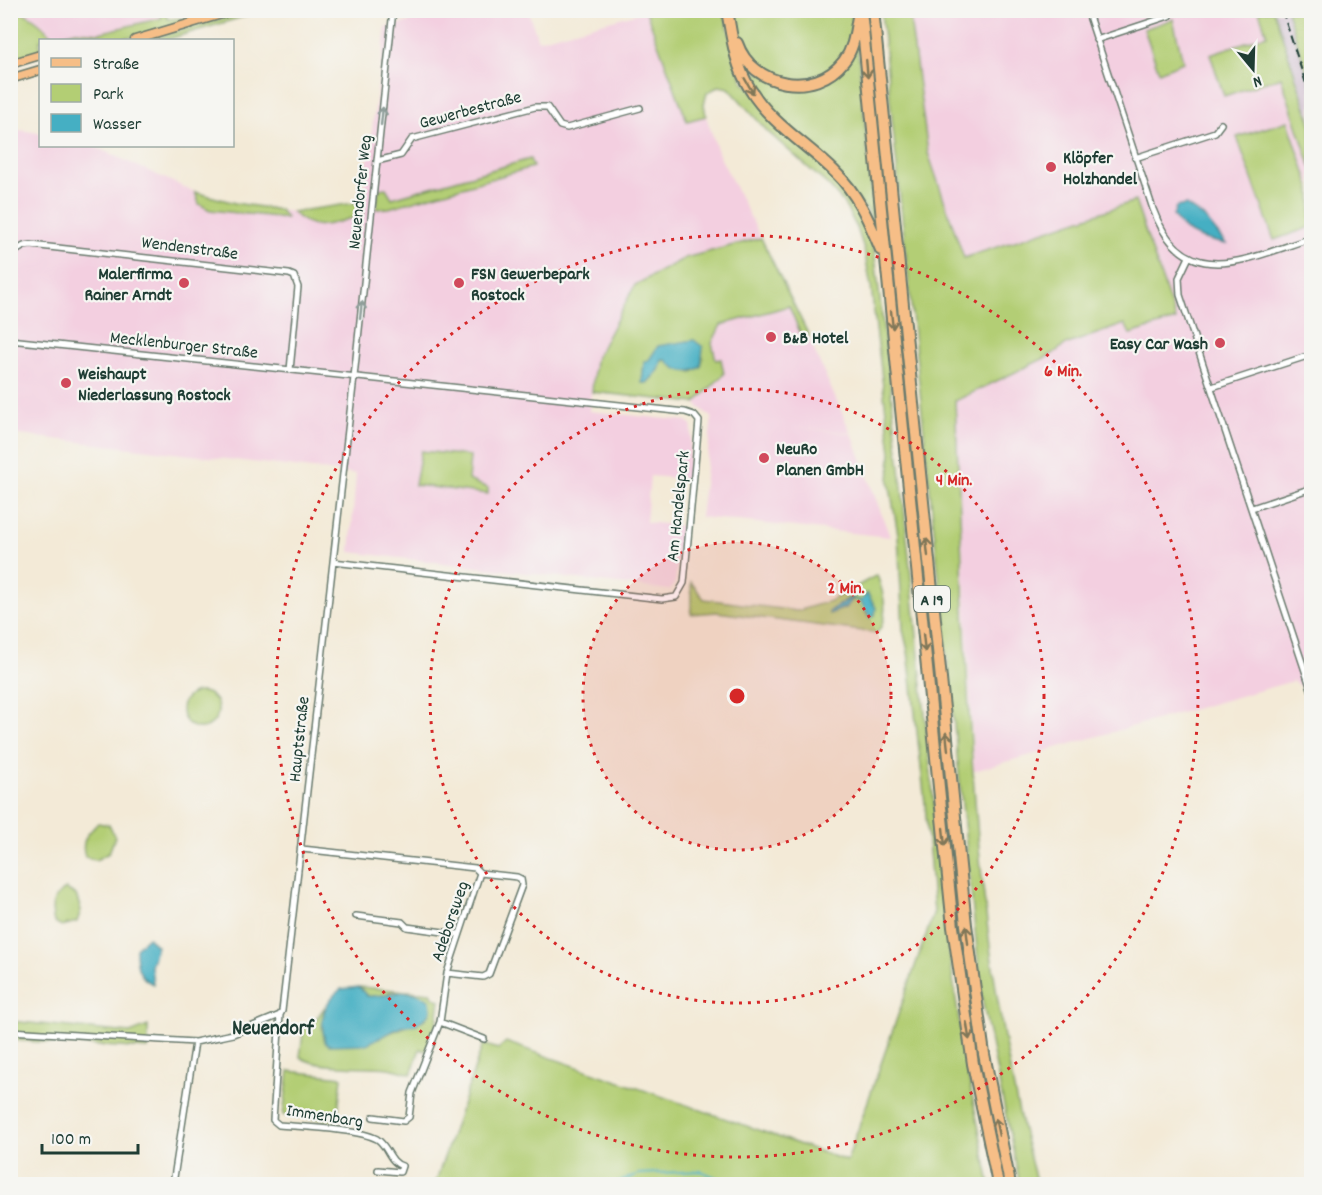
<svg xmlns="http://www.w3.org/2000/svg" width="1322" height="1195" viewBox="0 0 1322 1195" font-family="Dekko,sans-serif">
<rect width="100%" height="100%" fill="#f6f6f2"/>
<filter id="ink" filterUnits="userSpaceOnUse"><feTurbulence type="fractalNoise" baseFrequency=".0167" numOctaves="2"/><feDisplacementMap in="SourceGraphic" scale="12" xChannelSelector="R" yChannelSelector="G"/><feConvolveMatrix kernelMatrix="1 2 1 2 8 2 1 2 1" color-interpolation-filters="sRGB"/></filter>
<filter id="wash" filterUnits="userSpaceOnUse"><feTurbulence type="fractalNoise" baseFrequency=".008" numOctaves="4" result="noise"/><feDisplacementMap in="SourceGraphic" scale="24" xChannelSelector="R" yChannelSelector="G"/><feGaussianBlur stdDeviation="1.35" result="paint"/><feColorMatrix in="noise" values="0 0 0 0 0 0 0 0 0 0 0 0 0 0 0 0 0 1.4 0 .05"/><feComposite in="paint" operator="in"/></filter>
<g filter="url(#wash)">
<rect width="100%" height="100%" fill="#f3ead7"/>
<path fill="#f3cfe0" d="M11,10L160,11L162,18L99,33L76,31L46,38L11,25Z
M451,11H528L538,40L646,11L687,120L706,116L719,155L761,238L685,258L595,360L589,411L687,421L692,427L687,479L650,476L646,522L681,526L675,582L670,590L350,552L356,474L11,434V129L40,133V146H93L195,192L235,203L292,212L362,202L386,28Z
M895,11H1259L1311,168V692L1293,681L974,771L955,401L937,369Z
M794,305L851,433L790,426L852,434L890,537L700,517L712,418L695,403L724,374L716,360L712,343L721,325Z"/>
<path fill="#cfbdcf" d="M1274,11H1287L1311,85V123Z"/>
<path fill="#b3ce74" stroke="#698654" stroke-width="1.5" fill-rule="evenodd" d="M11,11C25,9 44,25 52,37L76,31L99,33L162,18L160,11H164L168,19L182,18L180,23L135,36L110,40H40V53L11,61Z
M248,11H263L165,40H147Z
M646,11H724L742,80L851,194L873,240L900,468L949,952L965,1061L990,1184H435L483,1044L498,1049L506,1042L847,1161L934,912L925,803L908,651L903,630L898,534L889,481L891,453L871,287L864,249L857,228L843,202L829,186L768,132L729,88L719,86L707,93L704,104L706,116L687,121Z
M736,11H852C852,21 854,33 850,43C834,89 762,93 742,48C738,37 738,22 736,11Z
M881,11H909L928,153L964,258L1135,201L1176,320L1130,334L1125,324L1065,345L1051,355L955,401C968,660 967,934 1037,1184H1020L982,999Z
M1259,11H1274L1311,123V168L1281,77L1224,96L1210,54L1267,35Z
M1287,11H1301L1311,44V85Z
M1173,19L1183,62L1159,72L1144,29Z
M857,42L875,229L868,211L777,118L751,84L741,58L753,72L817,84Z
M1288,121L1311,190V227L1274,240L1237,137Z
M530,159L533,167L389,208L376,209L379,189L386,188L392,198Z
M195,192L235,203L280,210L286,218L210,210L199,204Z
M362,202L363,215C333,222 316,236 292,212Z
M761,238L809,336L802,337L789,306L721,325L712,343L716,360L721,359L724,374L695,403L592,392L595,360L635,285L685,258ZM694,340L703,357L701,367L691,373L671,365L666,360L662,361L659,370L647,383H642L644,362L649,361L658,347Z
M421,451L470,456L468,480L488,488V494L415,485Z
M877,575C884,594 890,616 877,633L717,612L691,614V582L704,599L797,611L830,601Z
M182 710a18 18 0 1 1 36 0a18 18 0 1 1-36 0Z
M98,823L109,825L115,837L109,853L96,860L85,857C80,841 87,834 98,823Z
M66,889L76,895L81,910L77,922L62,926L54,922C50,907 52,896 66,889Z
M359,987L431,993L434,998L440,1000L437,1021L426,1051L420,1049L411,1074C404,1072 396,1069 388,1068C365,1065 320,1070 300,1057L304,1025L314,1022L324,1008L322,1028L325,1042L360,1044L426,1019L425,997L392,991L380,997L367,996Z
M10,1021L130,1033L148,1026V1049L11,1040Z
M289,1071L342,1077L337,1121L283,1115Z"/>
<path fill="#45afc3" stroke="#32767c" stroke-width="1.5" d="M1186,205L1205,218L1226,244C1204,240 1186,236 1173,216L1176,207Z
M694,340L703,347L701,367C687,375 677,372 666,360H662L659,370L647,383H642L644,362L649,360L658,346Z
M867,593L876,608L875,615L870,618L861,602L853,599L845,608L829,614V611L851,597L861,601Z
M148,937L157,946L151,966L153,984C137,977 136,964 136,948Z
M359,987L367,996C388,998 410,983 430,1001L431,1010L428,1016L415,1025L403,1026L367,1044L329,1045L325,1042C320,1020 322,1003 341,989Z"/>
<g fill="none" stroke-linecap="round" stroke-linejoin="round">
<path stroke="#45afc3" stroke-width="2" d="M613,1184L639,1174L701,1171L731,1184"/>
</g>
</g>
<g filter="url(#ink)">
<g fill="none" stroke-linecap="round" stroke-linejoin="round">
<defs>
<path id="minor" d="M1087,10L1153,209C1184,294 1248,258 1312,238
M1096,40L1169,16
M1135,158L1215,132L1221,124
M377,161L401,155L412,139L535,107H547L560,126L567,128L640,108
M1189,257L1179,278L1180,295L1312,692
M10,277L14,252L24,246L31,245L289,274L294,276L298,287L290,370
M10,340L685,412L694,415L699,421L684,583L676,597L662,599L333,562
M1212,387L1304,357
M1252,508L1312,488
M302,849L475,868L480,873
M356,916L402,922L407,927L458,934
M447,973L483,977L489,974L522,885L521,879L517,877L480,873
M280,1015L273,1120L279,1125C302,1127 359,1129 377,1139C388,1146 389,1162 402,1166L400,1172L378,1170
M440,1022L484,1039
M10,1031L195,1042L233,1034L280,1015L282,1011L354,377L393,10
M373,1117L404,1121L409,1117L412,1093L440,1022L447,973L480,873
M173,1184L195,1042"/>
<path id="primary" d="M135,40L235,10
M10,64L40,55
M10,79L40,70"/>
<path id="motorway" d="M727,10C732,38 735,65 750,89C771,124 807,144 835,172C858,194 869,221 881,250
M861,10L953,927L973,1064L998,1184
M873,10L966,925L984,1054L1010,1184
M737,43C752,87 815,99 844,61C854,48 855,33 858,17"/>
</defs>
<use href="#minor" stroke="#697a6d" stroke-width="8"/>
<use href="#primary" stroke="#697a6d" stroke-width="11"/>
<use href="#motorway" stroke="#697a6d" stroke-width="14"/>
<use href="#minor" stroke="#fff" stroke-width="5"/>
<use href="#primary" stroke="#f6be87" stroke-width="8"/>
<use href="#motorway" stroke="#f6be87" stroke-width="10"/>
<path stroke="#1f3d34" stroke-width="2" stroke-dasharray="9 4.5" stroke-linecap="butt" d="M1282,10L1312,102"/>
</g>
<defs><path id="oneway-shaft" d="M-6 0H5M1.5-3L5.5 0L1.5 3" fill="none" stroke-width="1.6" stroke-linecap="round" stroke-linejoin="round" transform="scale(1.5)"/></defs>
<g stroke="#807759">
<use href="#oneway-shaft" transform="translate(867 69) rotate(85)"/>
<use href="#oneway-shaft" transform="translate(749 86) rotate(60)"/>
<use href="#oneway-shaft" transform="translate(892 320) rotate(84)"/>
<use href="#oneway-shaft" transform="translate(927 547) rotate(-96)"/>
<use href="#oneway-shaft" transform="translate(924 643) rotate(84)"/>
<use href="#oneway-shaft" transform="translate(947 741) rotate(-96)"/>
<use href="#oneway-shaft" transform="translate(944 837) rotate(84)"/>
<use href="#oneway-shaft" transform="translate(967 935) rotate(-97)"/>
<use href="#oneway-shaft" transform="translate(968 1031) rotate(81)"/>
<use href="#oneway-shaft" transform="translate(997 1127) rotate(-102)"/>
</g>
<g stroke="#8f9e9a">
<use href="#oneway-shaft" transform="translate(382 116) rotate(-84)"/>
<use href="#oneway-shaft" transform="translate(361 310) rotate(-84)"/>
</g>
</g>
<circle cx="737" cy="696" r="154" fill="#d62828" fill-opacity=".12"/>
<g fill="none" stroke="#d62828" stroke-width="3" stroke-dasharray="3 6">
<circle cx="737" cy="696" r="154"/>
<circle cx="737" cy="696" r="307"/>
<circle cx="737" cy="696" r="461"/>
</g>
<g fill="#d1495b" stroke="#f6f6f2" stroke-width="2">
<circle cx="1051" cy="167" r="6"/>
<circle cx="184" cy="283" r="6"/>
<circle cx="459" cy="283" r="6"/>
<circle cx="771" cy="337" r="6"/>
<circle cx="1220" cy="343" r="6"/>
<circle cx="66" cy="383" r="6"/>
<circle cx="764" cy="458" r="6"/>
</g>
<g text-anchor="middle" stroke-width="4.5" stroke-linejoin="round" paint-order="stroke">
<rect fill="#f6f6f2" stroke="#60746d" stroke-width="1.5" x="914" y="586" width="36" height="26" rx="4.5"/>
<g font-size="16" font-weight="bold" fill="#1f3d34">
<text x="932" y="605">A 19</text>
</g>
<g font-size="18" fill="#1f3d34" stroke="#f6f6f2">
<text transform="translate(470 109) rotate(-15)" y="6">Gewerbestraße</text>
<text transform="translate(359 192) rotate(-84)" y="6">Neuendorfer Weg</text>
<text transform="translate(190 247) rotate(7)" y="6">Wendenstraße</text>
<text transform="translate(184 344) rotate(6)" y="6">Mecklenburger Straße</text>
<text transform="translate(677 506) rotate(-84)" y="6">Am Handelspark</text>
<text transform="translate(298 739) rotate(-84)" y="6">Hauptstraße</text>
<text transform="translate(449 921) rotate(-71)" y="6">Adeborsweg</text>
<text transform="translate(325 1115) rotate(9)" y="6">Immenbarg</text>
</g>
<g font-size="18" font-weight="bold" fill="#1f3d34" stroke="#f6f6f2" text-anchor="start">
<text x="1063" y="163">Klöpfer<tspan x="1063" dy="21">Holzhandel</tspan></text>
<text x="172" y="279" text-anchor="end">Malerfirma<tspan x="172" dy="21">Rainer Arndt</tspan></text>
<text x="471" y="279">FSN Gewerbepark<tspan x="471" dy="21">Rostock</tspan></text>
<text x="783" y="343">B&amp;B Hotel</text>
<text x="1208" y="349" text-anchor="end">Easy Car Wash</text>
<text x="78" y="379">Weishaupt<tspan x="78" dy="21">Niederlassung Rostock</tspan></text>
<text x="776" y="454">NeuRo<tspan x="776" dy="21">Planen GmbH</tspan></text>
</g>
<g font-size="21" font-weight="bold" fill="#1f3d34" stroke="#f6f6f2">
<text x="273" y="1034">Neuendorf</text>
</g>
</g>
<circle cx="737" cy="696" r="9" fill="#d62828" stroke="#f6f6f2" stroke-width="3"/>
<g font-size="18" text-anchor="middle" font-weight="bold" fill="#d62828" stroke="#f6f6f2" stroke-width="4.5" stroke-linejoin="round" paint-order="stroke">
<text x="1063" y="376">6 Min.</text>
<text x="954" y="485">4 Min.</text>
<text x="846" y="593">2 Min.</text>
</g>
<rect width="1322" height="1195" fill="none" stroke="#f6f6f2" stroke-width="36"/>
<rect x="39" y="39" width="195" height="108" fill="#f6f6f2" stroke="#a0aca6" stroke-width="1.5"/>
<rect x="51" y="58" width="30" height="9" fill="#f6be87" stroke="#a0aca6" stroke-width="1.5"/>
<text x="93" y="69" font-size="18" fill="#1f3d34">Straße</text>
<rect x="51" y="84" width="30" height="18" fill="#b3ce74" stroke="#a0aca6" stroke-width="1.5"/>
<text x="93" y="99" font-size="18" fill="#1f3d34">Park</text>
<rect x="51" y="114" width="30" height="18" fill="#45afc3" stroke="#a0aca6" stroke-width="1.5"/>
<text x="93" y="129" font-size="18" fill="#1f3d34">Wasser</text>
<g transform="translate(1253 69) rotate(161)" stroke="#f6f6f2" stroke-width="4.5" paint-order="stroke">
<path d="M0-4.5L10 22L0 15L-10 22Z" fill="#1f3d34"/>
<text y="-9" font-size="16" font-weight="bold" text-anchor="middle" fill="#1f3d34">N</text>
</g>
<path d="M42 1144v9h96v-9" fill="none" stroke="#1f3d34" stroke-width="3"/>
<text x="51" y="1144" font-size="18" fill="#1f3d34" stroke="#f6f6f2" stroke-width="4.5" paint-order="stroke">100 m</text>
</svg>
